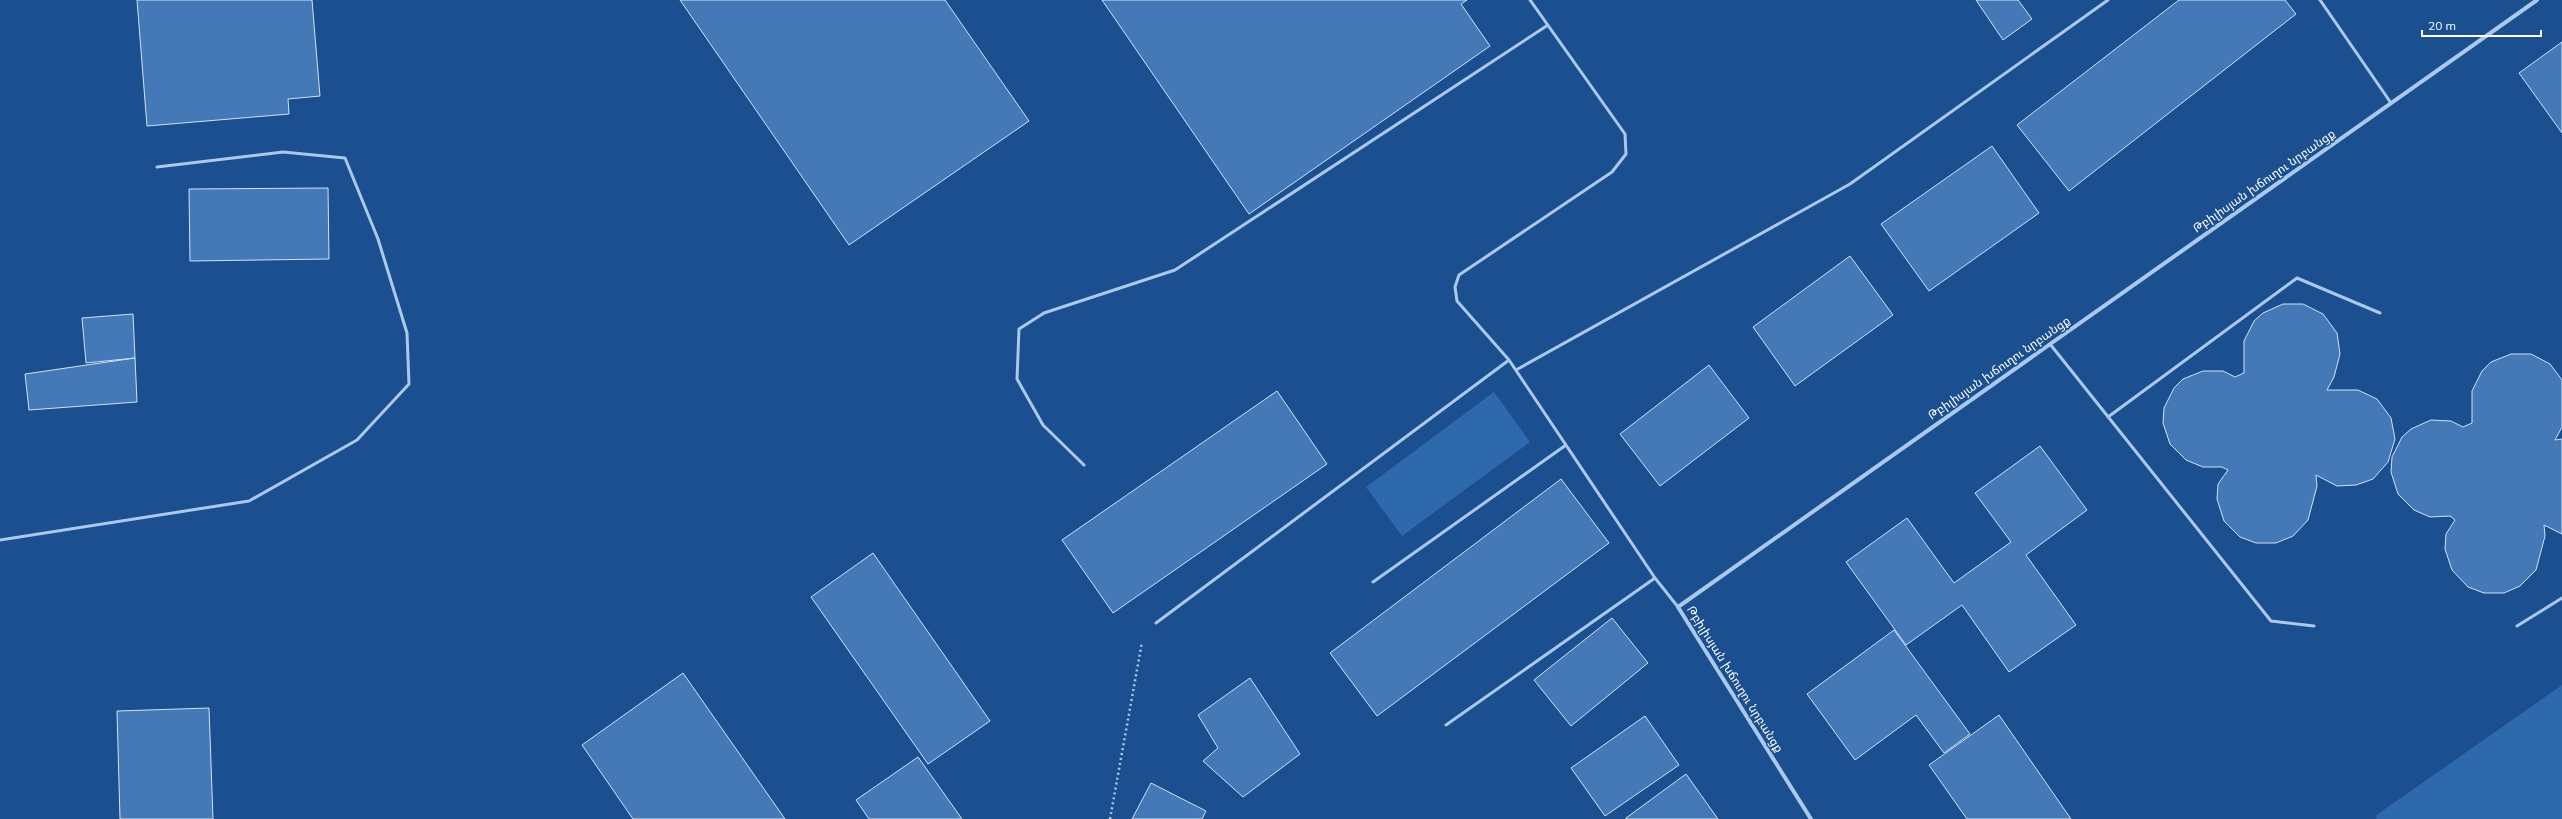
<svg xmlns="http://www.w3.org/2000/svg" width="2562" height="819" viewBox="0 0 2562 819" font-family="Mulish,'Noto Sans Armenian',sans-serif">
<rect width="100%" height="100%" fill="#1b4f8f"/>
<path fill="#2e69ad" d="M1494,392L1530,442L1402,536L1366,487Z
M2562,685V819H2377L2375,816Z"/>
<path fill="#4478b7" stroke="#cfe3fa" d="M137,0H312L320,96L288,99L289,114L147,126Z
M680,0H945L1029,121L849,245Z
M1102,0H1467L1461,4L1490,46L1249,214Z
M1976,0H2018L2032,19L2003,40Z
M2179,0H2285L2296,14L2069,191L2017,125Z
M2562,42V133L2519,73Z
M1992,146L2039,213L1929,291L1881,224Z
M328,188L329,259L190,261L189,189Z
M1850,256L1893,315L1795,386L1753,327Z
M2283,304H2303L2323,314L2337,333L2340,354L2334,377L2327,390H2358L2377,399L2391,418L2395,439L2388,462L2373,479L2356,485L2337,486L2316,475L2317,486L2308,520L2293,536L2276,543H2256L2240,537L2224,521L2217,499L2218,484L2228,470L2222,467H2203L2186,460L2170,444L2163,423L2164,408L2174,388L2183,379L2203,371H2223L2235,377L2244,373V341L2254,321L2263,313Z
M133,314L135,358L86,363L82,318Z
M2511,354H2531L2550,364L2562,380V427L2555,440L2562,439V534L2544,525L2545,536L2536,570L2520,586L2504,593H2484L2468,587L2452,570L2445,549L2446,534L2455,520L2450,516L2430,517L2414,510L2398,494L2391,472L2392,457L2402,437L2411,429L2431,420L2451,421L2463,427L2472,423V391L2482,371L2491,362Z
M135,358L137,402L29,410L25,374Z
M1709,365L1749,418L1660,486L1620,434Z
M1277,391L1327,464L1113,613L1062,540Z
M2040,446L2087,510L2026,555L2076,625L2009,672L1962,605L1906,645L1846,562L1907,518L1954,583L2011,542L1975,493Z
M1561,479L1609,543L1377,716L1330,653Z
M873,553L990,721L928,764L811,597Z
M1612,618L1648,663L1571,726L1534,680Z
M1894,630L1970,734L1944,753L1916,715L1855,760L1807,694Z
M683,673L785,819H633L582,745Z
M1250,678L1300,754L1243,797L1203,761L1218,748L1198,715Z
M209,708L213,819H120L117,711Z
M1999,715L2071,819H1967L1929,765Z
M1645,716L1679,765L1605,816L1571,768Z
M918,757L962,819H869L856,800Z
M1686,774L1718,819H1626V818Z
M1151,783L1206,811L1202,819H1132Z"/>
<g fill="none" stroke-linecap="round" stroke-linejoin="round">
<path stroke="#a9c9ee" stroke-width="2.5" stroke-dasharray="2 3" stroke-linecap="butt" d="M1110,819L1142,642"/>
<path stroke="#a9c9ee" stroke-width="3" d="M1530,0L1625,134L1626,154L1612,172L1459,275L1455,287L1457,301L1509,360L1655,578L1678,607
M2320,0L2391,103
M2050,344L2271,621L2314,626
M1516,370L1850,184L2108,0
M2108,417L2297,278L2380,313
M1084,465L1043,425L1017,379L1019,329L1044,313L1175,270L1548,25
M0,540L249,501L357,440L409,384L407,333L378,239L345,158L283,152L157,167
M1373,582L1566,445
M1156,623L1509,360
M2517,626L2562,598
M1446,725L1655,578"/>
<path stroke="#a9c9ee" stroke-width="4" d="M1811,819L1678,607L2537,0"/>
</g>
<g text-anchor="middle" stroke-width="3" stroke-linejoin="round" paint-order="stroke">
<g font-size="12" fill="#fff" stroke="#1b4f8f">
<text transform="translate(2264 181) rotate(-35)" y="4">Թբիլիսյան խճուղու նրբանցք</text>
<text transform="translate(1999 368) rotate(-35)" y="4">Թբիլիսյան խճուղու նրբանցք</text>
<text transform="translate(1735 679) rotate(58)" y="4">Թբիլիսյան խճուղու նրբանցք</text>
</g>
</g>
<path d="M2422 30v6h119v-6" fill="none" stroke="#ffffff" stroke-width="2"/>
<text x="2428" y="30" font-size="12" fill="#ffffff" stroke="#1b4f8f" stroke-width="3" paint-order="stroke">20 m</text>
</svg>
